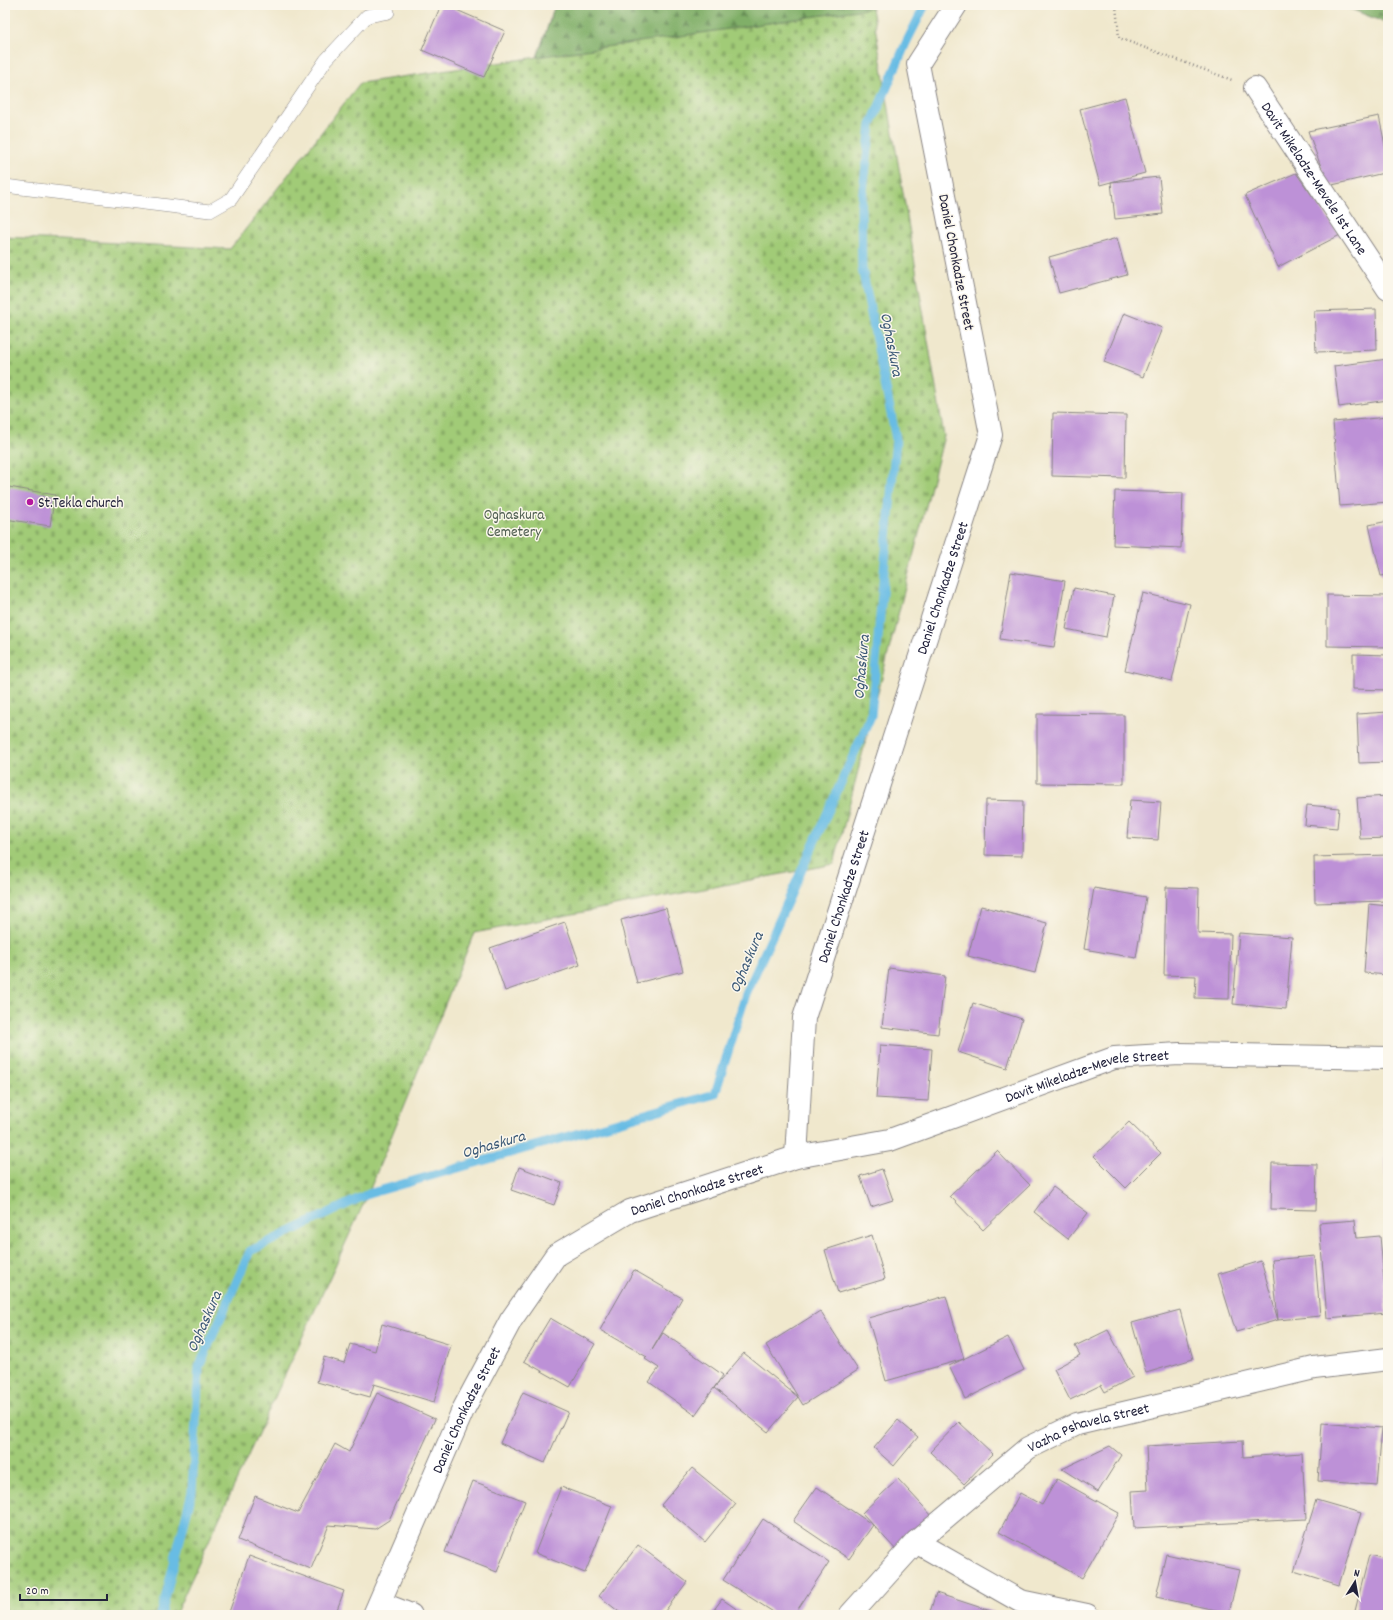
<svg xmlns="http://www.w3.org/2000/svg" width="1393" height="1620" viewBox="0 0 1393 1620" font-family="Dekko,sans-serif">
<defs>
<pattern id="forest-firs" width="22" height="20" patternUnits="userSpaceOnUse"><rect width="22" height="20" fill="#80af68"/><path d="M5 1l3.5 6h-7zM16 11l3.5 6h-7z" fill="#688e57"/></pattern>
<pattern id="cemetery-stones" width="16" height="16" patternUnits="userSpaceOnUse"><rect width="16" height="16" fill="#a1cb77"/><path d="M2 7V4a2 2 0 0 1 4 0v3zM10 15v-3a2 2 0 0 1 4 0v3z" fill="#8aae68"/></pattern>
</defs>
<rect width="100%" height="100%" fill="#fbf7ec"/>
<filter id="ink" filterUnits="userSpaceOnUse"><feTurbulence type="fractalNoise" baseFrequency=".025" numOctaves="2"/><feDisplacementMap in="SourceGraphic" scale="8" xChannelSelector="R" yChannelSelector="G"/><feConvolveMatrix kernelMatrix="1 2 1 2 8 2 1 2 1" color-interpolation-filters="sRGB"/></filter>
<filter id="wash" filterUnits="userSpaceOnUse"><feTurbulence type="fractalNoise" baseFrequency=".012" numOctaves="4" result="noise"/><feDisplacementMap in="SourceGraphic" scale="16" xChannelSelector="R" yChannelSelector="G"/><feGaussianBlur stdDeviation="0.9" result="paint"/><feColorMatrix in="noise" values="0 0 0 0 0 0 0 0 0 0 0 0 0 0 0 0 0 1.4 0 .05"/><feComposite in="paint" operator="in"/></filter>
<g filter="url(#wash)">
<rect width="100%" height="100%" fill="#f0e8cd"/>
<path fill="url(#forest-firs)" stroke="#516852" d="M555,5H874L872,8L537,57Z
M1341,5H1388V24Z"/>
<path fill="url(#cemetery-stones)" stroke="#627659" d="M872,8L944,436L834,864L474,933L368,1194L175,1615H5V237L230,249L360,83Z"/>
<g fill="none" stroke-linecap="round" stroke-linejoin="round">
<path stroke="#67bce4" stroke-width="9" d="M161,1615L192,1492L199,1367L250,1251L368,1194L715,1094L746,994L871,716L896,439L862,268L861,208L871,125L906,43L925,5"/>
</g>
<g id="blocks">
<path fill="#bd91d7" d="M441,5H445L505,31L484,77L422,50Z
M1125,97L1145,173L1111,182L1159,177L1163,214L1115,219L1111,182L1100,185L1080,109Z
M1379,116L1388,160V172L1328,186L1308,131Z
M1296,173L1340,235L1278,267L1245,195Z
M1117,238L1127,275L1059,293L1049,257Z
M1376,309L1377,350L1316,352L1314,311Z
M1124,313L1162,328L1143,377L1104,362Z
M1388,359V400L1339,407L1334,366Z
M1053,413L1126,415L1125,478L1052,476Z
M1388,417V502L1340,506L1333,422Z
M9,487L55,495L50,526L5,519Z
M1115,491L1183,493L1181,548L1113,545Z
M1388,521V575L1381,576L1369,525Z
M1011,572L1065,581L1054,647L1000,639Z
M1074,588L1114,596L1106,637L1066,629Z
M1143,593L1190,604L1172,681L1125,670Z
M1327,595L1388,596V647L1327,646Z
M1353,654L1388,655V690L1353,689Z
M1388,712V762L1359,763L1357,714Z
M1037,714L1124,715V784L1037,783Z
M1388,796V838L1360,839L1357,798Z
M986,800L1023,801L1022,856L985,855Z
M1130,800L1161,802L1158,840L1127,838Z
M1307,805L1339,808L1337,828L1305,825Z
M1388,855V901L1315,903L1314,857Z
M1166,887L1199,888L1198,933L1231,934L1229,999L1195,998L1196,976L1164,975Z
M1094,888L1146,897L1136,958L1084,949Z
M1369,904L1388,906V975L1364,973Z
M981,906L1047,923L1035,973L968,956Z
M666,908L683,971L637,983L621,920Z
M565,922L580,965L505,991L490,948Z
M1239,933L1292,937L1286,1009L1233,1004Z
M889,968L945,976L938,1034L882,1027Z
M973,1003L1022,1019L1007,1068L958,1052Z
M880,1045L932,1049L928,1101L876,1098Z
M1384,1118H1388V1204H1387Z
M1129,1122L1161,1153L1126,1188L1094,1156Z
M997,1151L1030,1185L983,1230L950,1196Z
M1272,1163L1317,1164L1316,1210L1271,1209Z
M519,1167L562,1183L554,1205L511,1190Z
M882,1169L893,1200L871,1207L860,1176Z
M1053,1187L1088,1213L1068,1239L1034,1212Z
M1355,1220L1357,1238L1380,1236L1387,1313L1327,1318L1319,1223Z
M872,1235L885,1279L838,1293L825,1250Z
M1315,1256L1320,1316L1278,1320L1272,1260Z
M1261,1261L1278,1320L1236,1332L1218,1274Z
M634,1270L682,1298L652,1350L663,1333L723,1375L695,1415L649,1382L659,1368L645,1359L647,1357L600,1330Z
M1385,1276H1388V1294H1387Z
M946,1296L964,1359L886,1381L868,1318Z
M1180,1310L1193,1359L1146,1373L1132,1323Z
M820,1311L858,1370L803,1405L766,1345Z
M550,1318L595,1344L570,1387L524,1361Z
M382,1324L451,1345L434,1402L374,1384L370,1397L317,1382L324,1357L344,1363L350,1344L375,1351Z
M1108,1330L1133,1377L1105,1392L1101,1385L1070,1400L1054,1369L1080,1355L1075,1346Z
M1008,1337L1024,1370L965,1399L949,1366Z
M744,1353L798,1397L768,1432L714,1388Z
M523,1392L568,1412L545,1463L500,1443Z
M377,1393L435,1419L389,1520L375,1529L329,1525L311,1569L238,1540L255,1496L298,1513L335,1444L349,1452Z
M898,1420L918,1437L894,1466L874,1448Z
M959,1422L993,1454L964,1484L930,1452Z
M1322,1423L1382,1428L1377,1485L1318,1481Z
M1387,1423H1388V1446L1383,1445Z
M1242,1441L1243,1457L1302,1453L1306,1519L1134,1528L1132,1491L1148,1490L1146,1446Z
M1110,1446L1121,1455L1098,1492L1062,1469Z
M692,1468L736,1504L705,1542L661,1505Z
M898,1479L933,1517L897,1551L862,1513Z
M1057,1479L1119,1513L1082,1578L999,1532L1020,1493L1042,1505Z
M473,1481L525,1501L497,1572L445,1552Z
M561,1487L612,1506L585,1573L535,1553Z
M817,1487L873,1525L849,1559L793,1521Z
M1316,1500L1361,1513L1339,1585L1294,1571Z
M763,1519L829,1562L794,1615H778L723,1580Z
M638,1545L687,1582L662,1615H623L599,1596Z
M1166,1554L1239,1570L1229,1613L1156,1597Z
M1369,1555L1388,1559V1615H1354Z
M249,1556L344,1591L335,1615H228Z
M936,1593L994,1612V1615H929Z
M722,1599L745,1615H710Z"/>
</g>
</g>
<g filter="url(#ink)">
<use href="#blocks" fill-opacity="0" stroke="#898584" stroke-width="1"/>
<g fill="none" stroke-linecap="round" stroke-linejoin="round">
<defs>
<path id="service" d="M5,186L210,211L231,199L326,60L367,16L388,12"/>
<g id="minor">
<path id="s1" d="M1255,88L1388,289"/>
<path id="s2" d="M796,1157L804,1018L991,435L918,64L956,5"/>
<path d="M916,1542L1020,1601L1087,1615"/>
<path d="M380,1603L411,1615"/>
<path id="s3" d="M374,1615L463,1410L511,1320L556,1255L630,1211L796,1157L890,1140L1114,1058L1179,1054L1388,1058"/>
<path id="s4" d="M850,1615L916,1542L1028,1448L1077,1424L1314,1368L1388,1359"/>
</g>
</defs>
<use href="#service" stroke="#898584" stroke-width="14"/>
<use href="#minor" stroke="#898584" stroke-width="24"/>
<path stroke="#898584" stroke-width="2.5" stroke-dasharray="1 3" stroke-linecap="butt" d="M1116,5L1119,38L1232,80"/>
<use href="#service" stroke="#fff" stroke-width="13"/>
<use href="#minor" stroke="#fff" stroke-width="22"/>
</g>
</g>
<circle fill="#b5179e" stroke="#fbf7ec" stroke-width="1.5" cx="30" cy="502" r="4"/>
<g text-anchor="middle" stroke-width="3" stroke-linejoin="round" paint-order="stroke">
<g font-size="15" fill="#22223b" stroke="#fbf7ec">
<text dy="5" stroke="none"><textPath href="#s1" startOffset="108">Davit Mikeladze-Mevele 1st Lane</textPath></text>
<text transform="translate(957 262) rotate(79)" y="5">Daniel Chonkadze Street</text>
<text dy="5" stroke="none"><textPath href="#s2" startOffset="591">Daniel Chonkadze Street</textPath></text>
<text dy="5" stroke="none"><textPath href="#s2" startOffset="267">Daniel Chonkadze Street</textPath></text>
<text dy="5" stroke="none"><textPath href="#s3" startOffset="969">Davit Mikeladze-Mevele Street</textPath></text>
<text dy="5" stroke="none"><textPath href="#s3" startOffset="561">Daniel Chonkadze Street</textPath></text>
<text dy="5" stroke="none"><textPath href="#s3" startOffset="225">Daniel Chonkadze Street</textPath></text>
<text dy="5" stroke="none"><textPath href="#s4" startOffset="309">Vazha Pshavela Street</textPath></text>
</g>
<g font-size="15" fill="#22223b" stroke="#fbf7ec" text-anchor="start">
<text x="38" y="507">St.Tekla church</text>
</g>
<g font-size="15" fill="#4e5d50" stroke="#fbf7ec">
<text x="514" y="519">Oghaskura<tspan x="514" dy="17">Cemetery</tspan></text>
</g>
<g font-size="16" font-style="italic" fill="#3a5876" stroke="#fbf7ec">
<text transform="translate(893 344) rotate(79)" y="6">Oghaskura</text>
<text transform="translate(860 667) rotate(-85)" y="6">Oghaskura</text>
<text transform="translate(745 962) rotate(-67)" y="6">Oghaskura</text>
<text transform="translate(493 1143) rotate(-16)" y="6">Oghaskura</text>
<text transform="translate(203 1321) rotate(-66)" y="6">Oghaskura</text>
</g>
</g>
<rect width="1393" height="1620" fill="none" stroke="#fbf7ec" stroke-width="20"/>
<g transform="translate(1355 1582) rotate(11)" stroke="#fbf7ec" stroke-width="3" paint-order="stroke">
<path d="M0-3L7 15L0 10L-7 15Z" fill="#22223b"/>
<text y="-6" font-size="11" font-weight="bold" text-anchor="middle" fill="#22223b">N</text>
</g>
<path d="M20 1594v6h87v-6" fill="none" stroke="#22223b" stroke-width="2"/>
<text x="26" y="1594" font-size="12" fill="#22223b" stroke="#fbf7ec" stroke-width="3" paint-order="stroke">20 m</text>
</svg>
